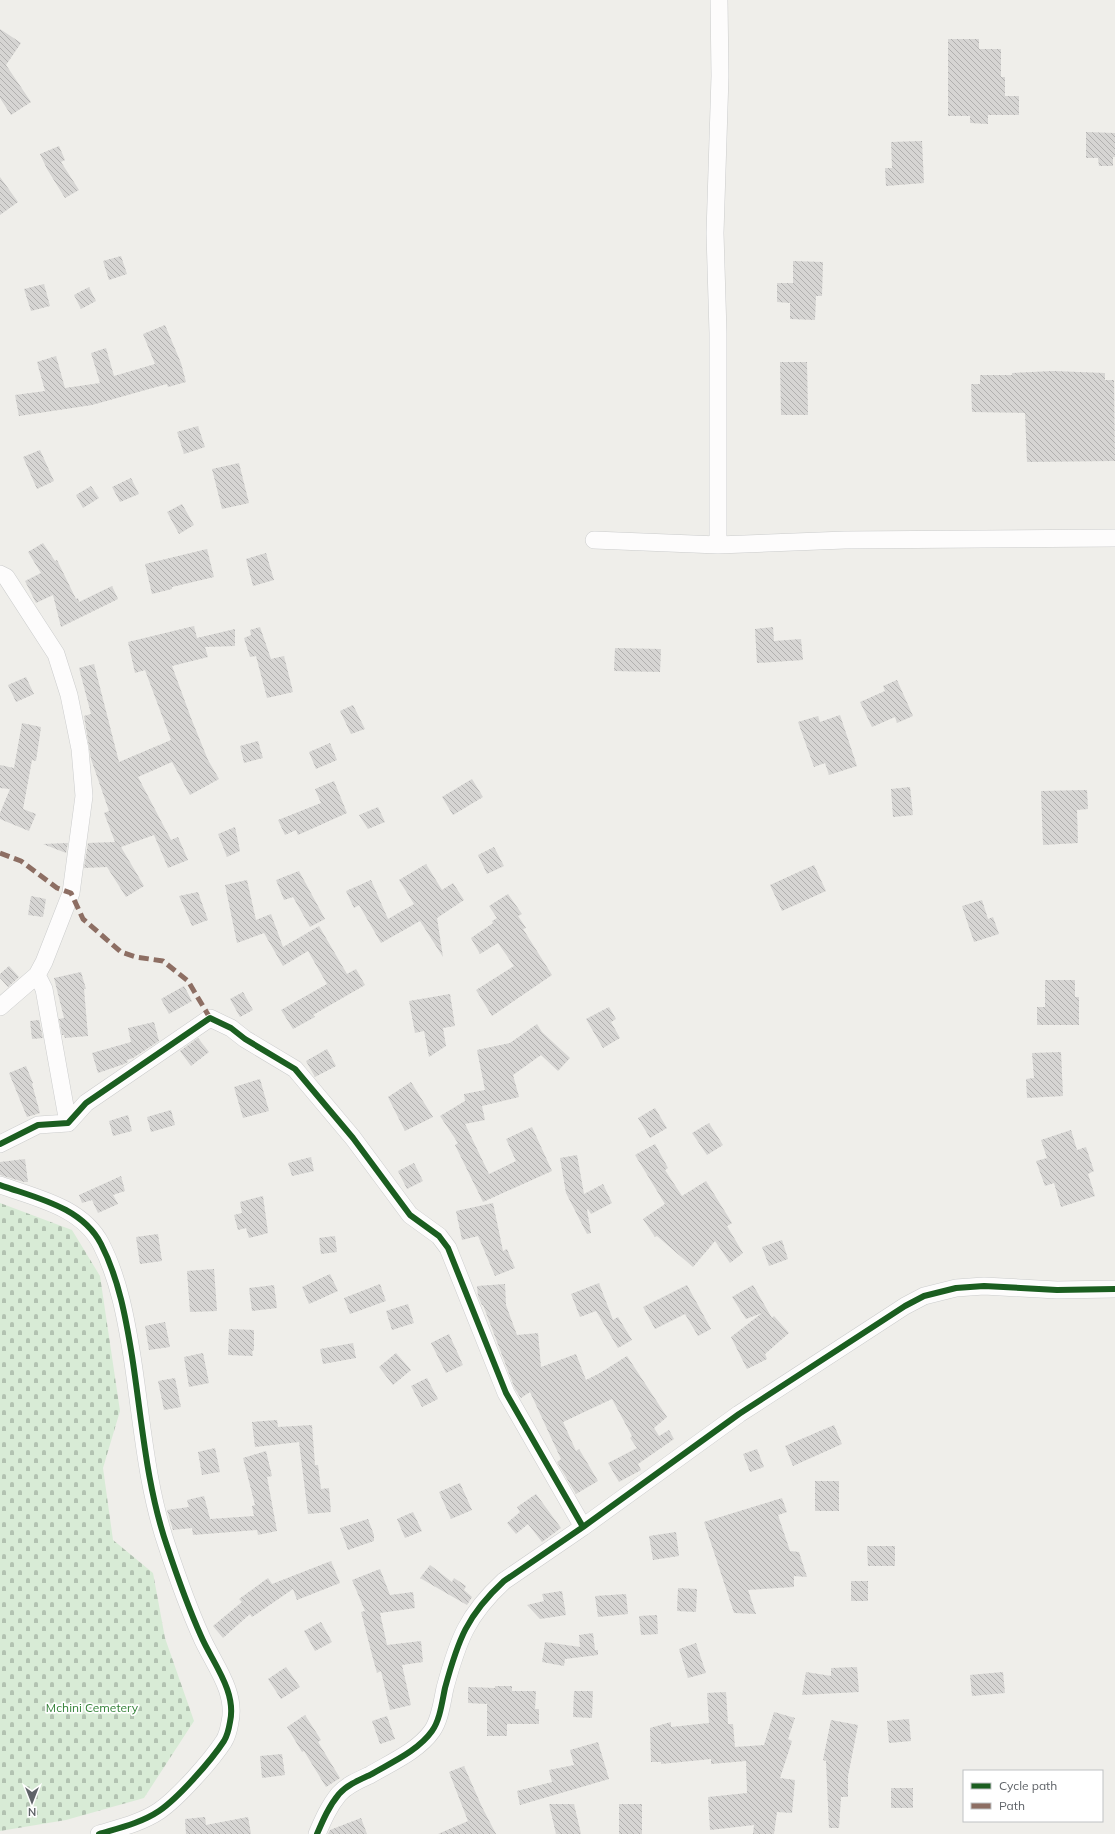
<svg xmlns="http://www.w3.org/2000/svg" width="1115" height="1834" viewBox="0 0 1115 1834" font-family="Mulish,sans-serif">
<defs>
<pattern id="cemetery-stones" width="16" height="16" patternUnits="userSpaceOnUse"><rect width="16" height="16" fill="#d8ebd6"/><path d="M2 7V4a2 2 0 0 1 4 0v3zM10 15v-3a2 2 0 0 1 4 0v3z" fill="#b2c2b1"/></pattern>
<pattern id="building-back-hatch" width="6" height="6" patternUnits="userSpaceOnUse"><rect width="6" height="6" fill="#d6d5d3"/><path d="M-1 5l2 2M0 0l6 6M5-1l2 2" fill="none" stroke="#b1b0af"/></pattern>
</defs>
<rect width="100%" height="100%" fill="#efeeea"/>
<path fill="url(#cemetery-stones)" d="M0,1203L72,1230L100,1276L120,1411L103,1468L113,1540L153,1573L165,1638L194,1721L144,1798L66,1820L0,1831Z"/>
<path fill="url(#building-back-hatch)" d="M0,29L21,43L6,65L31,102L11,115L0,98Z
M948,39H979V49H1001V77H1005V96H1019V115H988V124L970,123V116H948Z
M1086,132L1115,133V157H1113V166H1099L1098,158H1086Z
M922,141L924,183L886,186L885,168H892L891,142Z
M59,146L65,160L61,162L79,190L65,198L47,169L40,154Z
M0,177L18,202L0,215Z
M121,256L127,274L109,280L103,261Z
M793,261L823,262L822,296H816L815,320L790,319V303L777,302V283H793Z
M44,284L50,306L31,311L24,289Z
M89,287L96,301L81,309L74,295Z
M165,325L181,363L186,382L168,387L167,384L92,405L19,416L15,395L45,391L37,362L56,356L65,388L100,383L91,353L106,348L114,376L155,364L143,334Z
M780,362H807L808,415H781Z
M1053,371L1105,373V380H1114L1115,461L1027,462L1025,413L972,412L971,384H980V375H1012V373Z
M198,426L205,447L184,454L177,432Z
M40,450L54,481L37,489L23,457Z
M239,463L249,503L222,509L212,469Z
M131,478L139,494L120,502L112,487Z
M91,486L99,498L83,508L76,495Z
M182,504L194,525L179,534L167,512Z
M43,543L55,561L57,560L76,599L78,598L79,602L112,586L118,599L61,627L53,595L36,603L25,581L41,573L28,552Z
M207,549L214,577L172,587V589L152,594L145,564Z
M266,553L274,580L253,586L246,559Z
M194,626L197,638L235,629V646L205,647L208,657L172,666L191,718L208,760L219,779L190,795L172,762L138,777L171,840L178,837L188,860L168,868L154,835L121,847L144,886L126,897L107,867L84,868L88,843L115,842L104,813L109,811L91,759L84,716L91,714L79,668L94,664L119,762L171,740L145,670L135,673L128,642Z
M260,627L271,659L284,656L293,692L267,698L256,656L250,657L244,638L251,635L250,630Z
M773,627L774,641L801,639L803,660L757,663L755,629Z
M615,648L661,649L660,672L614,671Z
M26,677L34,694L16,702L8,685Z
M897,680L913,716L897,723L895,717L872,727L860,702L885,691L883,686Z
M353,705L365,729L351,734L340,711Z
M840,715L857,766L829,775L825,763L814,767L798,722L818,716L820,722Z
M22,723L41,727L36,761L32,760L23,809L36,814L29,831L0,819V813L10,789L0,788V765L14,768Z
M258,741L263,758L244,763L240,746Z
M330,743L337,760L316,769L309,752Z
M472,779L483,797L453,815L442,797Z
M334,781L347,813L298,835L296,830L285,835L278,820L321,803L315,789Z
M910,787L913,815L893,817L891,789Z
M1087,790L1088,809L1077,810L1078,843L1043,845L1041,791Z
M378,807L385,822L368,829L359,815Z
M235,827L240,851L227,857L218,834Z
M68,843L66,853L43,844Z
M494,847L504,866L487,874L478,855Z
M426,864L442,890L453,883L464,900L437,918L443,957L420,921L381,943L359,905L354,908L346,891L371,880L388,919L414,904L399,880Z
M814,865L826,891L782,911L770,885Z
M299,871L325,919L310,927L293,897L284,900L276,880Z
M247,880L256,920L271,914L283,947L319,926L347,974L356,969L365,985L313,1015L315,1017L293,1029L281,1010L327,984L308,951L283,966L264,933L237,943L225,885Z
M198,892L208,920L192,926L179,896Z
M508,894L522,914L518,916L526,928L523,929L552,975L492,1016L476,990L514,966L498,943L480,954L471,938L493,923L492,921L497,918L489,906Z
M31,896L46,899L43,917L28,915Z
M982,900L988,919L993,917L999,934L974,942L962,906Z
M9,966L19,977L8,987L0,978V974Z
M81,972L86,989H84L88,1036L65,1038L64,1035H62L59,1019L64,1018L54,978Z
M1045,980H1075V997H1079V1025H1037V1007H1045Z
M184,986L192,1001L169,1014L161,999Z
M243,992L253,1010L240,1017L230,999Z
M450,994L455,1026L443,1028L446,1046L429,1057L424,1031L415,1033L409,1001Z
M609,1007L616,1019L611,1022L620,1038L603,1048L586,1019Z
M39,1020L43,1038L32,1039L30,1021Z
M154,1022L159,1041L133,1058L127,1060L128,1062L124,1064L98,1073L92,1053L131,1042L128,1028Z
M537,1024L542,1032L570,1058L558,1071L541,1055L513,1075L519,1097L482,1106L485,1120L465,1124L489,1174L516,1161L506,1139L532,1127L552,1171L483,1202L455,1145L458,1143L440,1116L465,1101L464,1094L485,1090L477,1050L510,1043Z
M198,1038L209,1052L191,1066L180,1051Z
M327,1049L336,1066L315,1077L306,1061Z
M1061,1052L1063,1096L1027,1098L1026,1079L1034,1078L1032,1053Z
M26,1066L33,1083L32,1084L40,1113L27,1117L9,1073Z
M260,1079L269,1111L243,1118L234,1087Z
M411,1082L433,1117L405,1131L388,1097Z
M655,1108L667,1128L650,1138L638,1118Z
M171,1110L175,1125L151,1132L147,1117Z
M128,1115L132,1131L113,1136L109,1121Z
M709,1123L723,1145L707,1155L692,1133Z
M1071,1130L1077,1150L1086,1147L1094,1171L1088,1174L1095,1196L1061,1207L1054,1183L1045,1186L1036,1161L1047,1158L1041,1140Z
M655,1144L668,1168L665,1170L682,1196L706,1181L732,1223L727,1226L743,1253L730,1263L715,1241L693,1267L657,1236L655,1237L643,1219L665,1204L635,1155Z
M577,1155L584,1194L603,1184L612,1203L591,1214L588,1209L587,1210L591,1233L587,1234L566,1193L560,1158Z
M311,1157L314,1171L292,1176L288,1163Z
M25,1159L28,1182H24L0,1175V1162Z
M414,1163L423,1181L407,1189L398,1171Z
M121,1176L125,1191L113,1195L118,1204L98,1213L92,1200L82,1203L79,1195Z
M263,1196L268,1233L249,1238L246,1228L238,1230L234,1215L242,1213L240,1202Z
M493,1203L503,1251L507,1249L515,1268L495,1276L478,1236L462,1240L456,1211Z
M158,1234L162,1261L140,1264L136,1237Z
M335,1236L337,1252L321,1254L319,1238Z
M782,1240L788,1259L769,1266L762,1247Z
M214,1269L217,1311L190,1312L187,1271Z
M330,1274L338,1291L309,1304L302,1287Z
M599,1283L613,1320L618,1317L632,1340L618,1348L596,1311L580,1317L571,1294Z
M380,1284L386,1301L350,1314L344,1298Z
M505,1284L506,1305L517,1335L538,1333L541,1367L576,1354L586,1380L600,1373L627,1356L667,1417L654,1428L659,1436L669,1430L674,1439L638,1464L641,1470L619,1482L608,1463L637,1448L630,1438L632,1436L612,1399L563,1422L576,1451L579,1449L598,1481L576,1494L557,1462L561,1459L530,1392L521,1398L515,1389L483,1305H482L478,1296L477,1286Z
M274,1285L277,1308L252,1311L249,1288Z
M687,1285L711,1329L698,1336L685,1314L655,1329L643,1307Z
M753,1285L772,1318L774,1316L789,1333L765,1354L767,1359L747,1369L731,1337L762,1313L746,1319L732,1297Z
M408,1304L414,1323L392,1330L386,1311Z
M165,1322L170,1347L149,1350L145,1326Z
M229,1329L254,1330V1350L252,1351L253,1356L228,1355Z
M449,1334L463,1365L446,1373L431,1343Z
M353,1343L356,1358L323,1364L320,1349Z
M203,1353L209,1383L189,1387L184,1357Z
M396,1353L411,1370L393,1385L379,1367Z
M175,1378L181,1407L164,1410L158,1381Z
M427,1378L438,1399L422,1407L411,1386Z
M277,1420L278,1427L312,1425L315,1465H318L321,1489L329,1488L331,1512L308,1514L299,1442L255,1447L252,1422Z
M834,1425L842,1444L793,1466L785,1446Z
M215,1448L220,1472L202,1475L198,1452Z
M757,1449L764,1467L750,1472L743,1454Z
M266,1451L272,1476L267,1477L277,1531L258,1535L257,1530L193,1535L192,1528L173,1530L167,1510L189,1507L187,1500L204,1496L210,1519L254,1516L252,1506L255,1505L243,1458Z
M815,1481H839V1511H815Z
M460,1483L472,1510L451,1519L439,1492Z
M536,1494L561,1528L542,1542L528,1524L516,1534L507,1523L520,1512L517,1507Z
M782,1498L787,1512L778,1515L790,1551L799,1552L807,1577L794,1576V1587L748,1590L756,1614L734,1613L704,1522Z
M413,1512L422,1531L405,1538L397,1519Z
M368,1519L374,1535V1541L348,1550L340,1528Z
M676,1532L679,1556L653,1560L649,1536Z
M867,1546H895V1566H868Z
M331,1561L340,1583L297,1600L293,1589L252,1617L250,1614L223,1638L213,1626L242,1602L239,1599L268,1578L272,1584Z
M430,1565L452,1582L454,1578L466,1586L464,1590L472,1597L467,1605L420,1578Z
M380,1569L390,1595L413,1592L415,1608L380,1613L387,1645L421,1641L423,1662L402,1665L411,1705L390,1710L381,1671L377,1673L372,1655L361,1612L365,1611L352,1580Z
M851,1581H868V1601H851Z
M678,1588L697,1589L696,1612L677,1611Z
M562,1591L566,1615L540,1619L527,1605L544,1601L542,1594Z
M626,1594L628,1614L598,1617L595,1596Z
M657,1615L658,1634L641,1635L639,1616Z
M321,1622L332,1642L315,1651L304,1631Z
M593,1633L595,1650H598V1655L565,1659L564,1666L542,1662L545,1642L580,1647L579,1635Z
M696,1643L706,1673L688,1678L679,1649Z
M286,1667L300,1687L281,1699L268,1679Z
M857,1667L859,1692L802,1695L806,1672L831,1676V1668Z
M1003,1672L1005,1693L972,1696L970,1675Z
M495,1686H512V1691H536L535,1709H539V1724H507V1736H487V1704L468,1703V1687L495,1688Z
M574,1691H593L592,1718L573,1717Z
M726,1692L728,1724H733L735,1747L764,1745L774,1712L795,1718L788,1739L792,1741L780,1778L795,1780L792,1813L777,1812L774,1834H753L754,1825L710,1830L708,1797L747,1793L746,1761L711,1764V1759L661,1764V1762H651L650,1728L671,1722V1727L709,1723L707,1693Z
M305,1715L321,1740L318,1742L340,1778L326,1787L304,1751L302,1752L287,1727Z
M387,1716L395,1739L380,1744L372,1721Z
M909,1719L911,1741L889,1743L887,1721Z
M831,1720L858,1725L848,1776V1797H841L839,1828H829L826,1761L823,1760Z
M598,1742L609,1779L520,1805L517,1791L552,1782L549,1770L574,1765L570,1750Z
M282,1754L285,1775L262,1778L260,1756Z
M464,1766L482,1807L496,1834H438L468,1821L449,1772Z
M891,1788H913V1808H891Z
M549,1804H574L581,1834H556Z
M619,1804H642V1834H619Z
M205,1817L206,1825L248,1817L251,1834H186L185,1819Z
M361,1818L367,1834H328L330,1830Z"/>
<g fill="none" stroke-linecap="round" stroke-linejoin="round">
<defs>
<path id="street" d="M594,540L718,545L845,540L1115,538
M718,545V333L715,233L720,76L719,0
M0,574L6,577L56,654L69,695L80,749L84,796L71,893L44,962L37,975L44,989L68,1123
M0,1007L37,975
M0,1144L38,1125L68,1123L86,1103L210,1018L231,1028L245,1039L295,1069L353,1138L410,1215L439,1236L448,1248L506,1393L583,1527
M0,1185C36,1198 82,1207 101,1244C119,1279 126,1319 132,1356C142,1420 146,1485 167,1546C177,1576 188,1607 201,1636C212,1662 237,1691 230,1722C229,1728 227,1736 224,1741C211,1761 178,1798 159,1811C141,1823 119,1828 99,1834
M317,1834C323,1820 329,1806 339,1794C347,1785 359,1780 370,1775C390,1763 418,1751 432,1731C440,1720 442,1702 445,1688C458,1640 467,1615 504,1581L583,1527L739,1414L905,1306L924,1296L956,1288L984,1286L1057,1290L1115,1289"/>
</defs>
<use href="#street" stroke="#cbcccc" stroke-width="18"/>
<use href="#street" stroke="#fdfcfc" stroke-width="17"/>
<path stroke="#8d6e63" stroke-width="5" stroke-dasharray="10 5" stroke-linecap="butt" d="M0,853L21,861L57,888L71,893L83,919L121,952L136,957L163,961L188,981L210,1018"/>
<defs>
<path id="cycleway" d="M0,1144L38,1125L68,1123L86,1103L210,1018L231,1028L245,1039L295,1069L353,1138L410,1215L439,1236L448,1248L506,1393L583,1527
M0,1185C36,1198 82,1207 101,1244C119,1279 126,1319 132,1356C142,1420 146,1485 167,1546C177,1576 188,1607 201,1636C212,1662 237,1691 230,1722C229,1728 227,1736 224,1741C211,1761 178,1798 159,1811C141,1823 119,1828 99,1834
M317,1834C323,1820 329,1806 339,1794C347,1785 359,1780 370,1775C390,1763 418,1751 432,1731C440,1720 442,1702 445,1688C458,1640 467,1615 504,1581L583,1527L739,1414L905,1306L924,1296L956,1288L984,1286L1057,1290L1115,1289"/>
</defs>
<use href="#cycleway" stroke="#fff" stroke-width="8"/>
<use href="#cycleway" stroke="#1b5e20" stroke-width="6"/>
</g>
<g text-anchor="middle" stroke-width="3.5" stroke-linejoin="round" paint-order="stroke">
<g font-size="12" fill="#348238" stroke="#fff">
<text x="92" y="1712">Mchini Cemetery</text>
</g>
</g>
<rect x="963" y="1770" width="140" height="52" fill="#ffffff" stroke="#bfc1c3"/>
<rect x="971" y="1783" width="20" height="6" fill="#1b5e20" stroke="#bfc1c3"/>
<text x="999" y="1790" font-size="12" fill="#5f6368">Cycle path</text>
<rect x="971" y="1803" width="20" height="6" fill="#8d6e63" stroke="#bfc1c3"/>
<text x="999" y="1810" font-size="12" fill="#5f6368">Path</text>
<g transform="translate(32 1802) rotate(180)" stroke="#ffffff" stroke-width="3" paint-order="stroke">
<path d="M0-3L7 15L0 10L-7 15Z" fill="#5f6368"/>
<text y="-6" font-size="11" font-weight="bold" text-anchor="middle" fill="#5f6368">N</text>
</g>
</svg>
